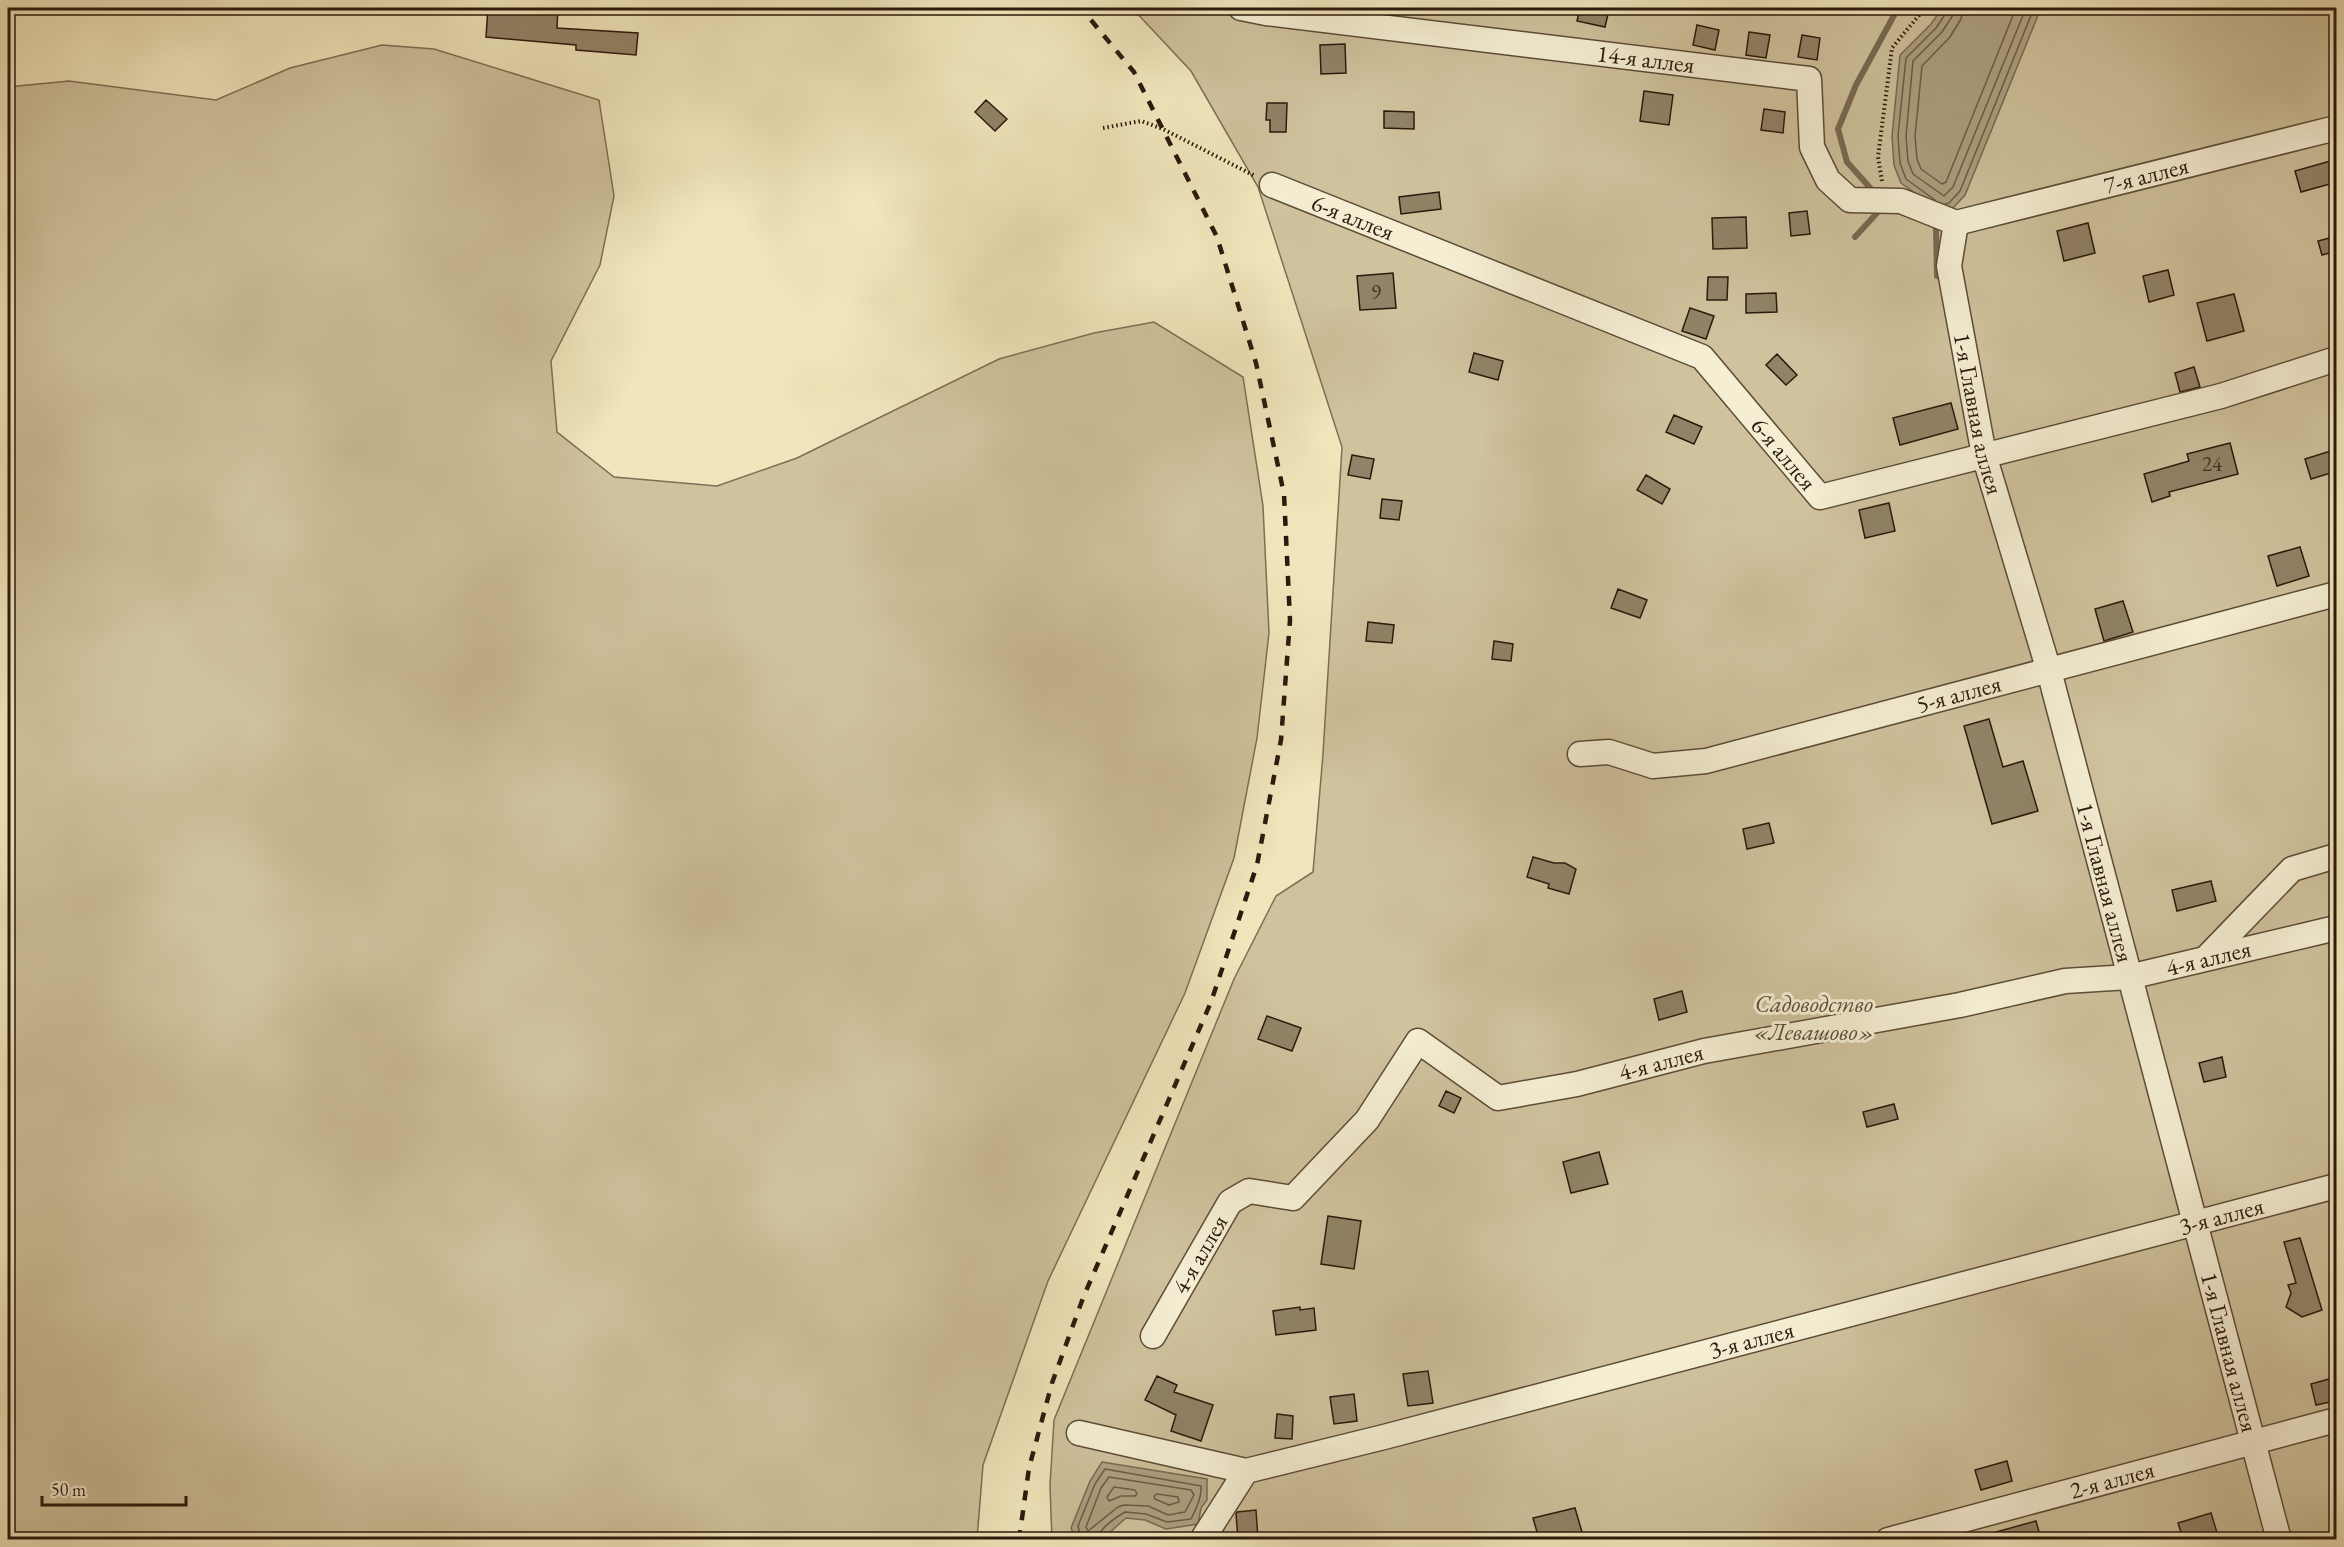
<svg xmlns="http://www.w3.org/2000/svg" width="2344" height="1547" viewBox="0 0 2344 1547" font-family="'EB Garamond',serif">
<rect width="100%" height="100%" fill="#f0e5bb"/>
<filter id="stains"><feTurbulence type="fractalNoise" baseFrequency=".00333" numOctaves="4"/><feColorMatrix values="0 0 0 0 .2 0 0 0 0 .09 0 0 0 0 .02 0 0 0 .5 -.17"/></filter>
<radialGradient id="worn" r=".72"><stop offset=".6" stop-color="#630" stop-opacity="0"/><stop offset="1" stop-color="#630" stop-opacity=".3"/></radialGradient>
<path fill="#cfc29d" stroke="#7d6e55" stroke-width="1.5" d="M1132,8H2336V1539L1052,1540L1050,1485L1054,1420L1234,979L1276,896L1313,872L1323,754L1342,447L1258,187L1191,71Z
M382,45L434,49L599,100L614,196L600,265L551,361L557,432L614,477L717,486L797,458L999,359L1094,333L1154,322L1243,377L1263,506L1269,633L1257,738L1234,858L1185,993L1048,1281L983,1465L977,1539H8V87L69,81L216,100L290,68Z"/>
<path fill="#ada080" stroke="#796a52" stroke-width="1.5" d="M1942,8H2041L1965,195L1952,209L1940,211L1901,183L1894,165L1892,136L1900,55L1931,24Z
M1102,1462L1207,1479V1500L1201,1508L1198,1524L1166,1529L1145,1520L1126,1518L1101,1540L1076,1539L1071,1528L1090,1481Z"/>
<g fill="none" stroke-linecap="round" stroke-linejoin="round">
<path stroke="#6c5c46" stroke-width="1.5" d="M1954,8L1953,15L1942,32L1913,61L1906,136L1908,161L1913,174L1944,196L1953,187L2026,8
M1963,8L1961,19L1950,37L1922,66L1915,136L1917,159L1921,169L1942,184L1946,182L2016,8
M1935,200L1906,179L1900,163L1898,136L1906,58L1936,28L1946,13L1947,8
M1945,204L1949,203L1960,191L2034,8
M1109,1477L1191,1490L1194,1495L1185,1512L1168,1515L1148,1506L1124,1505L1118,1507L1088,1531L1086,1527L1101,1488Z
M1114,1487L1135,1490L1137,1494L1135,1496H1121L1109,1501L1107,1497Z
M1157,1494L1178,1497L1179,1502L1169,1505L1155,1499L1154,1496Z
M1081,1540L1078,1526L1095,1484L1105,1469L1201,1486C1202,1497 1196,1509 1191,1519L1167,1522L1146,1514L1125,1512C1115,1518 1099,1528 1097,1540"/>
<path stroke="#796a52" stroke-width="6" d="M1873,191L1847,162L1838,129L1856,85L1898,8
M1936,228L1937,276
M1855,237L1877,213"/>
</g>
<path fill="#918367" stroke="#2b190d" stroke-width="1.5" d="M488,8H558L557,28L638,33L636,55L576,50V45L486,37Z
M1580,8L1609,10L1605,27L1577,21Z
M1697,25L1719,30L1715,50L1693,45Z
M1749,32L1770,35L1766,58L1746,55Z
M1802,35L1820,38L1817,60L1798,57Z
M1345,44L1346,73L1321,74L1320,45Z
M1644,91L1673,95L1669,125L1640,121Z
M986,100L1007,119L995,131L975,112Z
M1267,103H1287L1286,132H1270V120H1266Z
M1764,109L1785,112L1783,133L1761,130Z
M1384,111L1414,112V129L1384,128Z
M2334,160L2337,182L2301,192L2295,171Z
M1439,192L1441,209L1401,214L1399,197Z
M1807,211L1810,234L1791,236L1789,213Z
M1746,217L1747,248L1713,249L1712,218Z
M2088,223L2095,253L2064,261L2057,231Z
M2337,236V251L2322,255L2318,241Z
M2168,270L2174,295L2149,302L2143,276Z
M1393,273L1396,308L1360,310L1357,276Z
M1708,277H1728L1727,300H1707Z
M1776,293L1777,312L1746,313V294Z
M2234,294L2244,331L2207,341L2197,303Z
M1690,308L1714,316L1706,339L1682,331Z
M1474,353L1503,361L1498,380L1469,372Z
M1777,354L1797,375L1786,385L1766,365Z
M2194,367L2200,387L2180,392L2175,373Z
M1951,403L1958,429L1900,445L1893,418Z
M1674,415L1702,427L1694,444L1666,432Z
M2230,443L2238,474L2169,492L2170,496L2152,502L2144,474L2189,461L2187,454Z
M2337,449V471L2311,479L2305,459Z
M1352,455L1374,459L1370,479L1348,475Z
M1646,475L1670,489L1662,504L1637,490Z
M1382,499L1402,501L1399,520L1380,518Z
M1889,503L1895,531L1865,538L1859,510Z
M2300,547L2309,576L2277,586L2268,556Z
M1618,589L1647,600L1640,618L1611,608Z
M2123,601L2133,632L2104,641L2095,609Z
M1368,622L1394,625L1392,643L1366,641Z
M1494,641L1513,644L1511,661L1492,659Z
M1989,719L2003,767L2023,761L2038,811L1992,824L1964,726Z
M1769,823L1774,843L1747,849L1743,829Z
M1533,857L1554,863H1565L1576,869L1569,894L1548,888L1549,884L1527,877Z
M2211,881L2216,901L2177,911L2172,890Z
M1682,991L1687,1012L1659,1020L1654,999Z
M1267,1016L1301,1028L1292,1051L1258,1039Z
M2222,1057L2226,1077L2204,1082L2199,1063Z
M1446,1091L1461,1098L1454,1113L1439,1106Z
M1894,1104L1898,1119L1867,1127L1863,1112Z
M1599,1152L1608,1184L1571,1193L1563,1162Z
M1328,1216L1361,1221L1354,1269L1321,1264Z
M2300,1238L2322,1310L2302,1317L2286,1307L2291,1293L2288,1285L2296,1283L2284,1242Z
M1300,1307V1310L1314,1308L1316,1330L1276,1335L1273,1311Z
M1428,1371L1433,1403L1408,1406L1403,1374Z
M1157,1376L1177,1385L1174,1392L1213,1405L1201,1441L1171,1431L1176,1415L1145,1400Z
M2329,1379L2335,1401L2316,1405L2311,1384Z
M1354,1394L1357,1421L1334,1424L1330,1397Z
M1277,1414L1293,1416L1292,1439L1275,1438Z
M2007,1461L2012,1481L1981,1490L1975,1470Z
M1575,1508L1584,1539H1539L1533,1518Z
M1256,1510L1258,1539H1238L1236,1514L1237,1512Z
M2211,1513L2219,1539H2183L2178,1523Z
M2036,1521L2041,1539H1986L1985,1535Z"/>
<g fill="none" stroke-linecap="round" stroke-linejoin="round">
<defs>
<g id="minor">
<path id="s1" d="M1241,8L1266,13L1809,79L1812,147L1828,180L1850,200L1901,201L1956,223"/>
<path id="s2" d="M1272,185L1702,357L1820,497L2221,396L2336,359"/>
<path id="s3" d="M1956,223L1949,266L1984,455L2049,671L2279,1540"/>
<path id="s4" d="M1956,223L2336,128"/>
<path id="s5" d="M1580,754L1609,752L1653,766L1706,761L2336,594"/>
<path d="M2207,957L2292,869L2336,856"/>
<path id="s6" d="M1153,1336L1230,1202L1249,1191L1293,1198L1367,1120L1418,1041L1498,1098L1577,1084L1704,1051L1960,1005L2065,981L2129,977L2336,928"/>
<path d="M1079,1433L1246,1471"/>
<path id="s7" d="M1202,1540L1246,1471L1384,1437L2336,1186"/>
<path id="s8" d="M1888,1540L2336,1420"/>
</g>
</defs>
<use href="#minor" stroke="#5c4c38" stroke-width="27"/>
<path stroke="#2b190d" stroke-width="4" stroke-dasharray="1.5 3" stroke-linecap="butt" d="M1034,8L1037,14L1056,8
M1103,128L1141,121L1163,129L1255,176
M1882,181L1878,157L1892,48L1925,8"/>
<use href="#minor" stroke="#f5eed3" stroke-width="24"/>
<path stroke="#2b190d" stroke-width="4.5" stroke-dasharray="10 10" stroke-linecap="butt" d="M1019,1540L1029,1468L1052,1383L1083,1298L1211,1002L1257,865L1281,740L1290,620L1284,494L1256,363L1217,237L1134,72L1081,8"/>
</g>
<g text-anchor="middle" stroke-width="6" stroke-linejoin="round" paint-order="stroke">
<g font-size="21" fill="#443424">
<text x="1376" y="299">9</text>
<text x="2212" y="471">24</text>
</g>
<g font-size="24" fill="#2b190d" stroke="#f5eed3">
<text dy="8" stroke="none"><textPath href="#s1" startOffset="408">14-я аллея</textPath></text>
<text dy="8" stroke="none"><textPath href="#s4" startOffset="196">7-я аллея</textPath></text>
<text dy="8" stroke="none"><textPath href="#s2" startOffset="87">6-я аллея</textPath></text>
<text dy="8" stroke="none"><textPath href="#s3" startOffset="194">1-я Главная аллея</textPath></text>
<text dy="8" stroke="none"><textPath href="#s2" startOffset="590">6-я аллея</textPath></text>
<text dy="8" stroke="none"><textPath href="#s5" startOffset="390">5-я аллея</textPath></text>
<text dy="8" stroke="none"><textPath href="#s3" startOffset="680">1-я Главная аллея</textPath></text>
<text dy="8" stroke="none"><textPath href="#s6" startOffset="1246">4-я аллея</textPath></text>
<text dy="8" stroke="none"><textPath href="#s6" startOffset="688">4-я аллея</textPath></text>
<text dy="8" stroke="none"><textPath href="#s7" startOffset="1090">3-я аллея</textPath></text>
<text dy="8" stroke="none"><textPath href="#s6" startOffset="94">4-я аллея</textPath></text>
<text dy="8" stroke="none"><textPath href="#s7" startOffset="604">3-я аллея</textPath></text>
<text dy="8" stroke="none"><textPath href="#s3" startOffset="1166">1-я Главная аллея</textPath></text>
<text dy="8" stroke="none"><textPath href="#s8" startOffset="232">2-я аллея</textPath></text>
</g>
<g font-size="24" font-style="italic" fill="#5c4c38" stroke="#f5eed3">
<text x="1814" y="1012">Садоводство<tspan x="1814" dy="28">«Левашово»</tspan></text>
</g>
</g>
<rect width="2344" height="1547" fill="none" stroke="#f0e5bb" stroke-width="30"/>
<rect x="9" y="9" width="2326" height="1529" fill="none" stroke="#2b190d" stroke-width="3"/>
<rect x="15" y="15" width="2314" height="1517" fill="none" stroke="#2b190d" stroke-width="1.5"/>
<path d="M42 1496v9h144v-9" fill="none" stroke="#2b190d" stroke-width="3"/>
<text x="51" y="1496" font-size="18" fill="#2b190d" stroke="#f5eed3" stroke-width="4.5" paint-order="stroke">50 m</text>
<rect width="100%" height="100%" filter="url(#stains)"/>
<rect width="100%" height="100%" fill="url(#worn)"/>
</svg>
